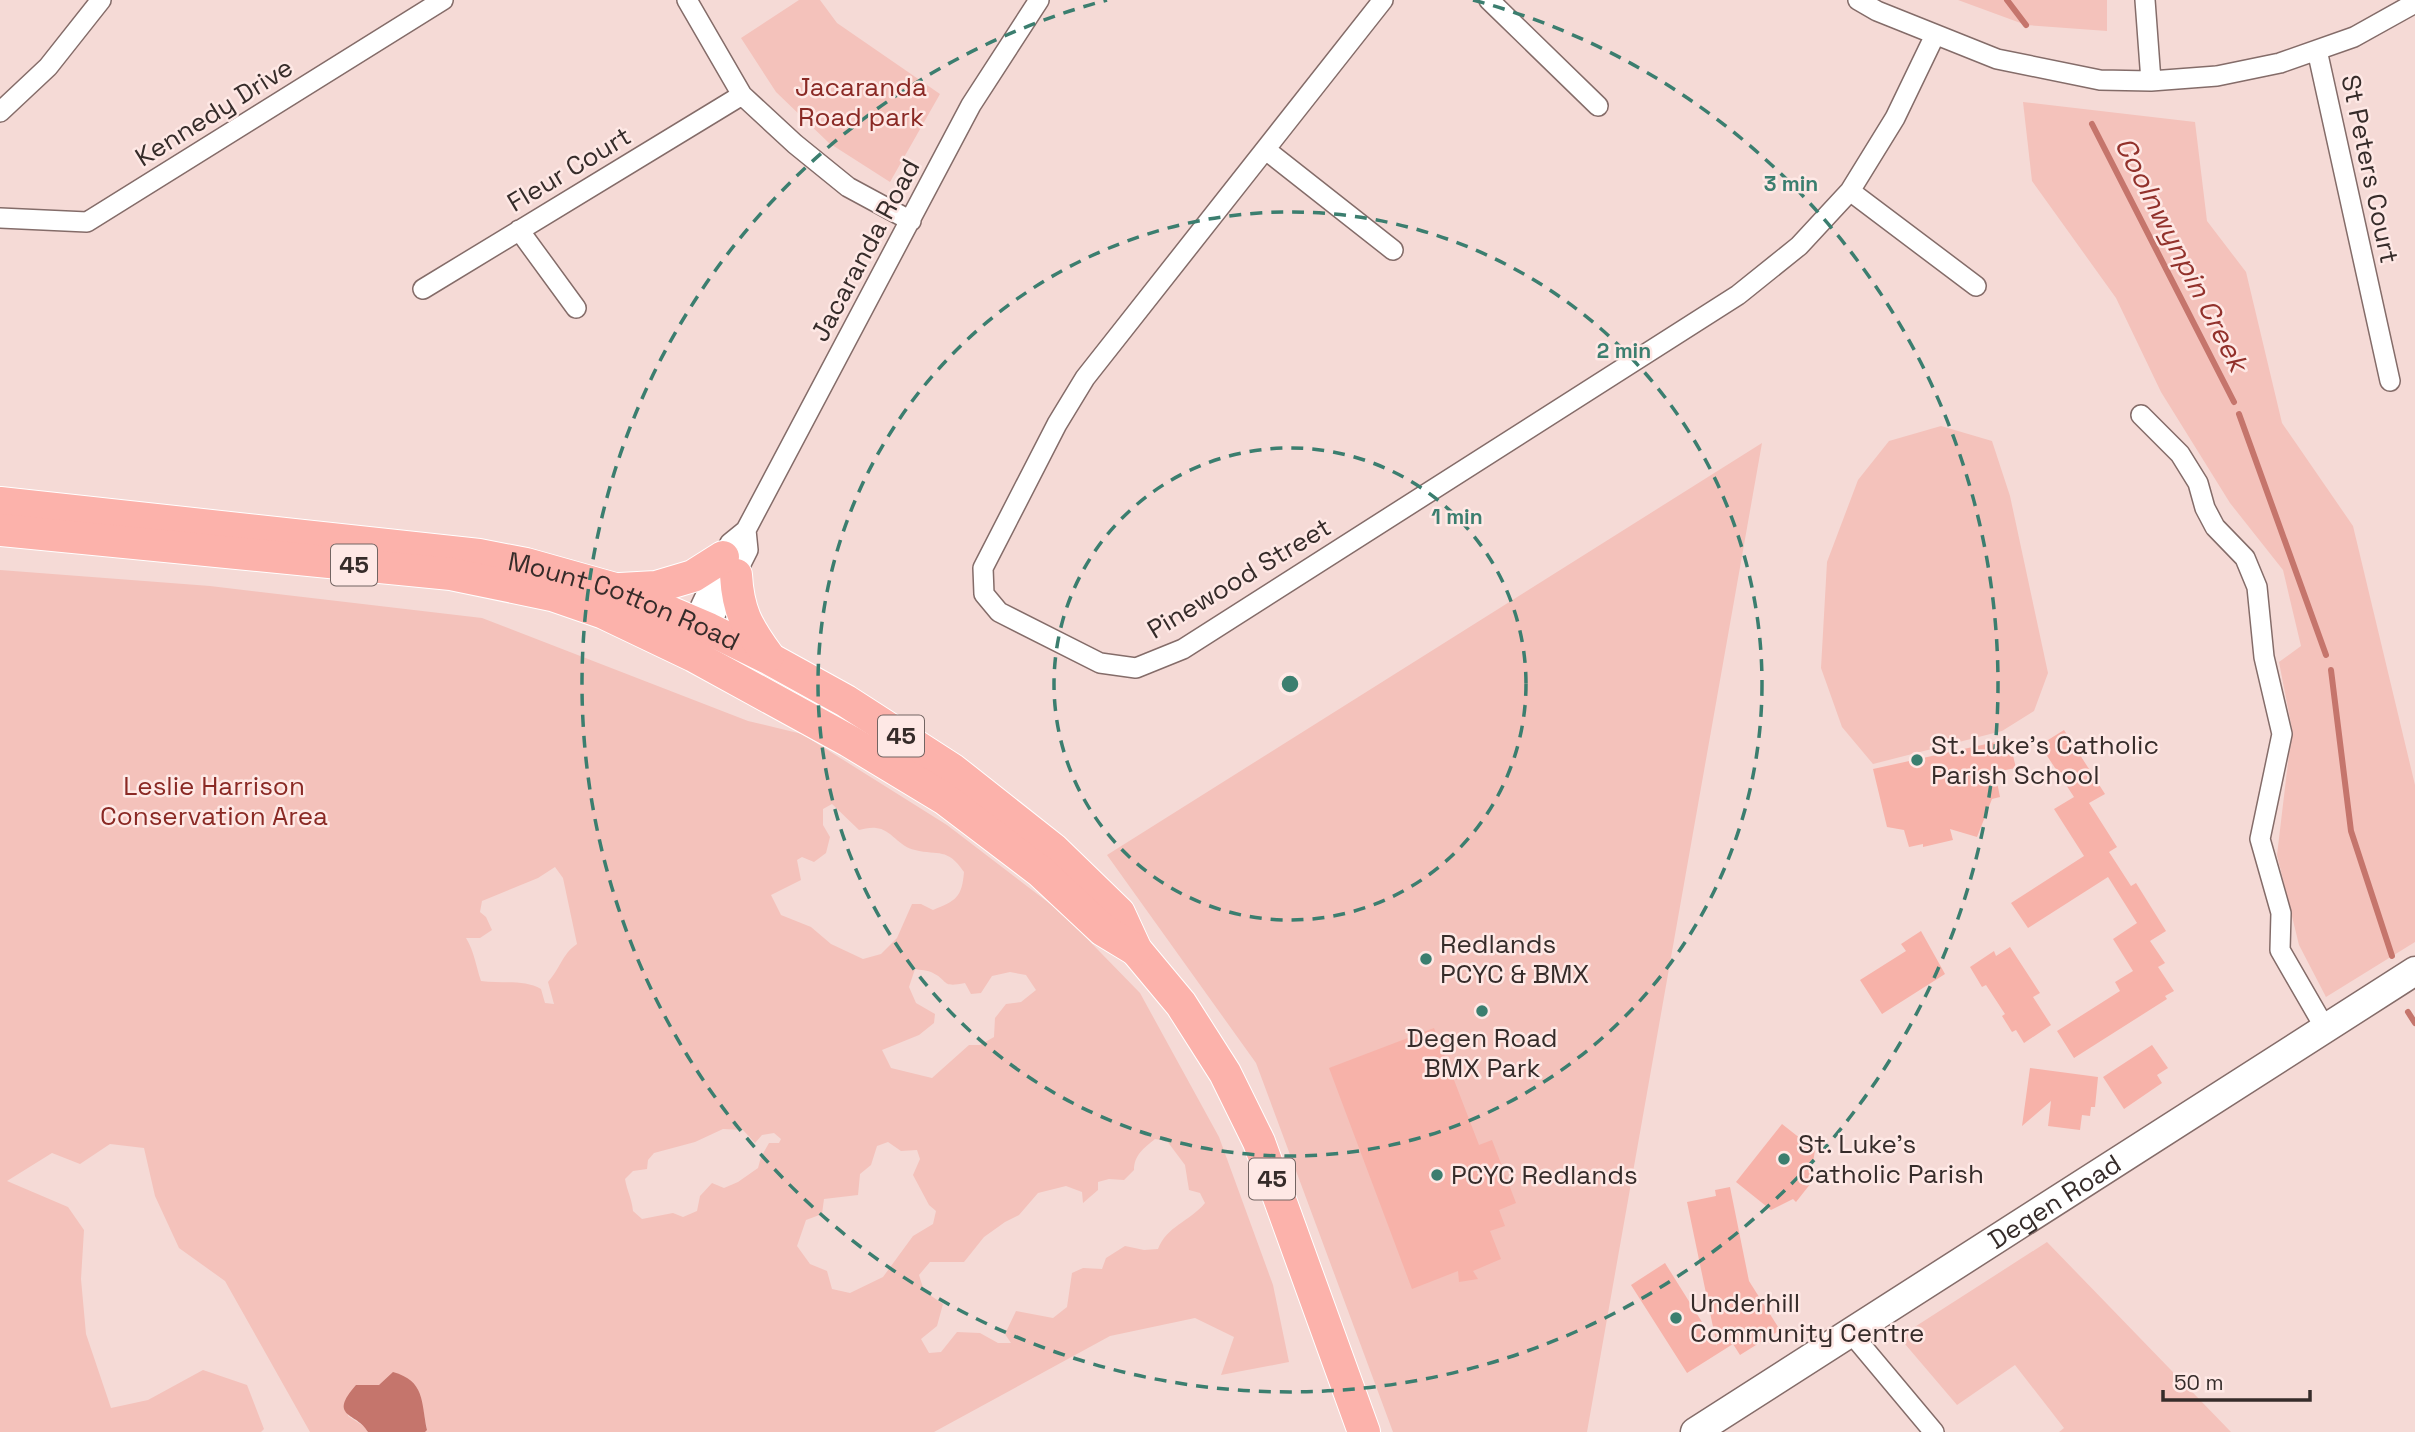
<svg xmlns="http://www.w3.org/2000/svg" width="2415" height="1432" viewBox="0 0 2415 1432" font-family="'Space Grotesk',sans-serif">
<rect width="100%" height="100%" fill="#f5dad6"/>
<path fill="#f4c2bb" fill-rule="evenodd" d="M799,0H820L837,23L940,94L890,182L829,143L776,92L741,38Z
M1958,0H2107V31L2026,25Z
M2023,102L2195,122L2207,221L2246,272L2282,423L2353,526L2415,785V942L2326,997L2299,945L2277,855L2292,729L2279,662L2301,646L2283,570L2230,503L2161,392L2116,298L2032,181Z
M1941,426L1992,441L2010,496L2048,673L2034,711L2002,731L1873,764L1842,727L1821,668L1827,562L1858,480L1889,441Z
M1762,443L1587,1432H1393L1256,1063L1107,855Z
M0,570L210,586L482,618L748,721L802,734L947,825L1062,913L1140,993L1219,1137L1273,1285L1289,1362L1221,1375L1234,1337L1195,1318L1110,1336L934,1432H425L427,1429L420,1395L379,1385L367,1386L348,1416L365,1427L368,1432H310L225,1281L179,1248L155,1196L144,1148L110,1144L80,1164L52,1153L7,1181L68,1207L84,1230L81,1279L86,1334L111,1408L148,1400L203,1370L247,1385L264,1429L261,1432H0ZM832,804L859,830C864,829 871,827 876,828C891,829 899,847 915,850C939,856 947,847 964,872C962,897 956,901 933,910L921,904H912L897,938L881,954L863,959L831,944L811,927L781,915L771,895L801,880L797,860L802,857L814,862L826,853L830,837L823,825V809ZM555,867L563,878L577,944C562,954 560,969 548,982L554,1004L545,1003L541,989C524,979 501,984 481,981C476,966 474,951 466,938H480L492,930L486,917L480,912L482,901L538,878ZM915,969C920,970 928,970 933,973C949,981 941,988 965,983L971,994L981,993L992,976L1010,972L1026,975L1036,990L1021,1002L1006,1004L995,1018L994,1037L980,1045H969L932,1078L891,1068L882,1050L919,1035L934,1023L935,1014L916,1003L909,987ZM723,1129L743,1130L755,1143L762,1135L774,1133L781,1139L779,1143H769L761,1157L758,1168L738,1182L724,1188L712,1183L700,1196L697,1211L683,1217L673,1213L642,1219L633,1211C632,1199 627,1191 625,1179L633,1171L647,1169L648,1160L654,1153L695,1142ZM1155,1139L1167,1141L1185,1165L1189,1190L1200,1193L1205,1203C1189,1222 1167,1226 1158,1249L1144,1250L1125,1246L1106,1258L1102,1269L1083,1268L1072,1273L1067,1307L1053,1318L1016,1311L1005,1334L1011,1343H998L980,1333L957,1332L941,1352L929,1353L921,1339L937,1326L943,1304L924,1291L919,1275L930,1262H964L984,1237L1005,1222L1019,1215L1038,1193L1066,1186L1082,1192L1083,1203L1098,1190V1182L1109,1179L1124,1180L1134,1170C1134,1155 1144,1148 1155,1139ZM888,1142L901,1151L917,1150L920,1159L913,1175L929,1205L936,1211L933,1224L913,1236L883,1277L850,1293L832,1289L827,1271L810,1264L797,1246L806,1220L822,1214L824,1199L858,1195L860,1174L871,1165L877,1146Z
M2047,1242L2231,1432H2059L2064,1428L2015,1365L1957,1405L1899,1337Z"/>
<path fill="#c5756c" d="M393,1372C425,1381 421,1401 427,1430L425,1432H368C357,1412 327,1418 356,1385H379Z"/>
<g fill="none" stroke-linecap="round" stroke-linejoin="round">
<path stroke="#c5756c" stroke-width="6" d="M2007,0L2026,25
M2092,124L2234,402
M2239,414L2326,655
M2331,670L2351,831L2392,956
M2408,1012L2415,1023"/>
</g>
<path fill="#f7b2a9" d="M2064,730L2105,794L2089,803L2117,847L2109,852L2131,886L2136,883L2166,931L2150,941L2165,963L2158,967L2174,991L2165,996L2167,999L2074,1058L2057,1031L2120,991L2115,982L2133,971L2113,939L2137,923L2108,877L2028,928L2011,903L2084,856L2054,809L2074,797L2040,745Z
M2009,739L2016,768L1995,772L2000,797L1992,799L1977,837L1950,829L1953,840L1923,847V844L1909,847L1904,830L1887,827L1873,769Z
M1921,931L1945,974L1882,1014L1860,980L1906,951L1901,944Z
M2010,947L2040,993L2033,997L2051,1025L2024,1043L2016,1030L2012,1032L2002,1016L2005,1014L1986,985L1982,987L1970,967L1994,951L1996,956Z
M1434,1028L1479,1145L1492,1140L1516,1203L1499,1210L1505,1226L1490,1231L1501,1259L1473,1271L1478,1279L1459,1282L1458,1271L1412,1289L1329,1068Z
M2152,1045L2168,1068L2157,1075L2162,1083L2124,1109L2103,1077Z
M2030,1068L2098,1077L2095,1107H2091L2090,1116L2082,1115L2080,1130L2048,1126L2051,1101L2022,1126Z
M1782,1124L1815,1150L1811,1175L1815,1178L1796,1202L1793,1199L1771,1210L1736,1182Z
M1730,1187L1749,1281L1780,1330L1740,1355L1733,1344L1687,1373L1631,1285L1665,1263L1717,1346L1687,1202L1716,1196L1715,1190Z"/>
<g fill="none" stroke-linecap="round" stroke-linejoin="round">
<defs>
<path id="street" d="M687,0L742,95L795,144L848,187L911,221
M1383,0L1085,378L1057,424L983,568L984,594L999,612L1100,663L1136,668L1183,649L1738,295L1799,246L1850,191L1895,118L1935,35
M1489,0L1598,106
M1858,0L1877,11L1997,59L2100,80L2151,81L2217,76L2280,63L2354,37L2415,3
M2145,0L2151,81
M2317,50L2390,381
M0,112L48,67L101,0
M1266,150L1393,250
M1850,191L1976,286
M0,218L87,222L443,0
M519,230L576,308
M423,289L742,95
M2141,415L2180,454L2198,483L2205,508L2215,527L2245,558L2257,587L2264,657L2282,734L2260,839L2281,913L2280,950L2325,1028
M689,631L730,543L746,530L971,105L1039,0
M704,637L748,550L746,530
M1851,1333L1934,1432"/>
<g id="secondary">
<path id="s1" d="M1695,1432L2415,971"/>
</g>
<g id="primary">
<path id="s2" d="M0,503L479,555L526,564L615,589L709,629L770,659L846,701L953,770L1053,849L1119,913L1136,950L1181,1004L1225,1073L1259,1142L1364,1432"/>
<path d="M0,530L451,574L552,595L604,613L694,656L849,741L945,799L1041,872L1103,930L1136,950"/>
<path d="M736,575C738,611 747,627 768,656"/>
<path d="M620,589L656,587L693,576L723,557"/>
</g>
</defs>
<use href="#street" stroke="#846c69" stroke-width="22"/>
<use href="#secondary" stroke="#846c69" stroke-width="31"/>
<use href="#primary" stroke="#fff" stroke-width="34"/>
<use href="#street" stroke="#fff" stroke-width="19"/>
<use href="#secondary" stroke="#fff" stroke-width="28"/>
<use href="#primary" stroke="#fcb2ab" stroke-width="32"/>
</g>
<g fill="none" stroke="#3b7e6f" stroke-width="3.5" stroke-dasharray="12 9">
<circle cx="1290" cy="684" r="236"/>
<circle cx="1290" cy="684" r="472"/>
<path d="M1473 0A708 708 0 1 1 1107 0"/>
</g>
<g fill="#3b7e6f" stroke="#fee8e5" stroke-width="2.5">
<circle cx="1917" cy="760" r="7"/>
<circle cx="1426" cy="959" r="7"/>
<circle cx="1482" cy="1011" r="7"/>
<circle cx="1784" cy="1159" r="7"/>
<circle cx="1437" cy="1175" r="7"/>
<circle cx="1676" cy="1318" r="7"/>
</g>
<g text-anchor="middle" stroke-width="5" stroke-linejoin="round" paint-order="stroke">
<g fill="#fee8e5" stroke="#726462" stroke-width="2">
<rect x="331" y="544.5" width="46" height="41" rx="5"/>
<rect x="878" y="715.5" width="46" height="41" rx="5"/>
<rect x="1249" y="1158.5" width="46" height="41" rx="5"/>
</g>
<g font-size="24" font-weight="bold" fill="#362c2a">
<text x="354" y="573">45</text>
<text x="901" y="744">45</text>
<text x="1272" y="1187">45</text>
</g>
<g font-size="26" fill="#8a2924" stroke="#fee8e5">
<text x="861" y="96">Jacaranda<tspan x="861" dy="30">Road park</tspan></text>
<text x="214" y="795">Leslie Harrison<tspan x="214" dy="30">Conservation Area</tspan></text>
</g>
<g font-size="26" fill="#362c2a" stroke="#fee8e5">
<text transform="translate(214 112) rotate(-32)" y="9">Kennedy Drive</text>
<text transform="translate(569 169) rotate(-31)" y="9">Fleur Court</text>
<text transform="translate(2370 169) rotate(78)" y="9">St Peters Court</text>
<text transform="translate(865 250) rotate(-62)" y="9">Jacaranda Road</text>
<text transform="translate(1239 578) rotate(-31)" y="9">Pinewood Street</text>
<text dy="9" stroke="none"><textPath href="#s2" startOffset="634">Mount Cotton Road</textPath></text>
<text dy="9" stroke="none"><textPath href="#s1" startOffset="427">Degen Road</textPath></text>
</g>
<g font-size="26" fill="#362c2a" stroke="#fee8e5" text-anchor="start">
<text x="1931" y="754">St. Luke's Catholic<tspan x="1931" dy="30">Parish School</tspan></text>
<text x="1440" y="953">Redlands<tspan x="1440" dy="30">PCYC &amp; BMX</tspan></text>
<text x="1482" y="1047" text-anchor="middle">Degen Road<tspan x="1482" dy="30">BMX Park</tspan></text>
<text x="1798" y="1153">St. Luke's<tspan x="1798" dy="30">Catholic Parish</tspan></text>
<text x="1451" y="1184">PCYC Redlands</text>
<text x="1690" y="1312">Underhill<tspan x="1690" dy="30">Community Centre</tspan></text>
</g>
<g font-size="28" font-style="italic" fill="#92312b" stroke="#fee8e5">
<text transform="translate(2182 254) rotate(63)" y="10">Coolnwynpin Creek</text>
</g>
</g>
<circle cx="1290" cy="684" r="10" fill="#3b7e6f" stroke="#fee8e5" stroke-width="3.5"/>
<g font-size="21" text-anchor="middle" font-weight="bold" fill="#3b7e6f" stroke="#fee8e5" stroke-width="5" stroke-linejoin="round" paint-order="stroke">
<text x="1791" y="191">3 min</text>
<text x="1624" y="358">2 min</text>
<text x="1457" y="524">1 min</text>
</g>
<path d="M2163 1390v10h147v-10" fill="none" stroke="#362c2a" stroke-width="3.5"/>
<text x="2174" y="1390" font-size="21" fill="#362c2a" stroke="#fee8e5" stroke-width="5" paint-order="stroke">50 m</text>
</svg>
